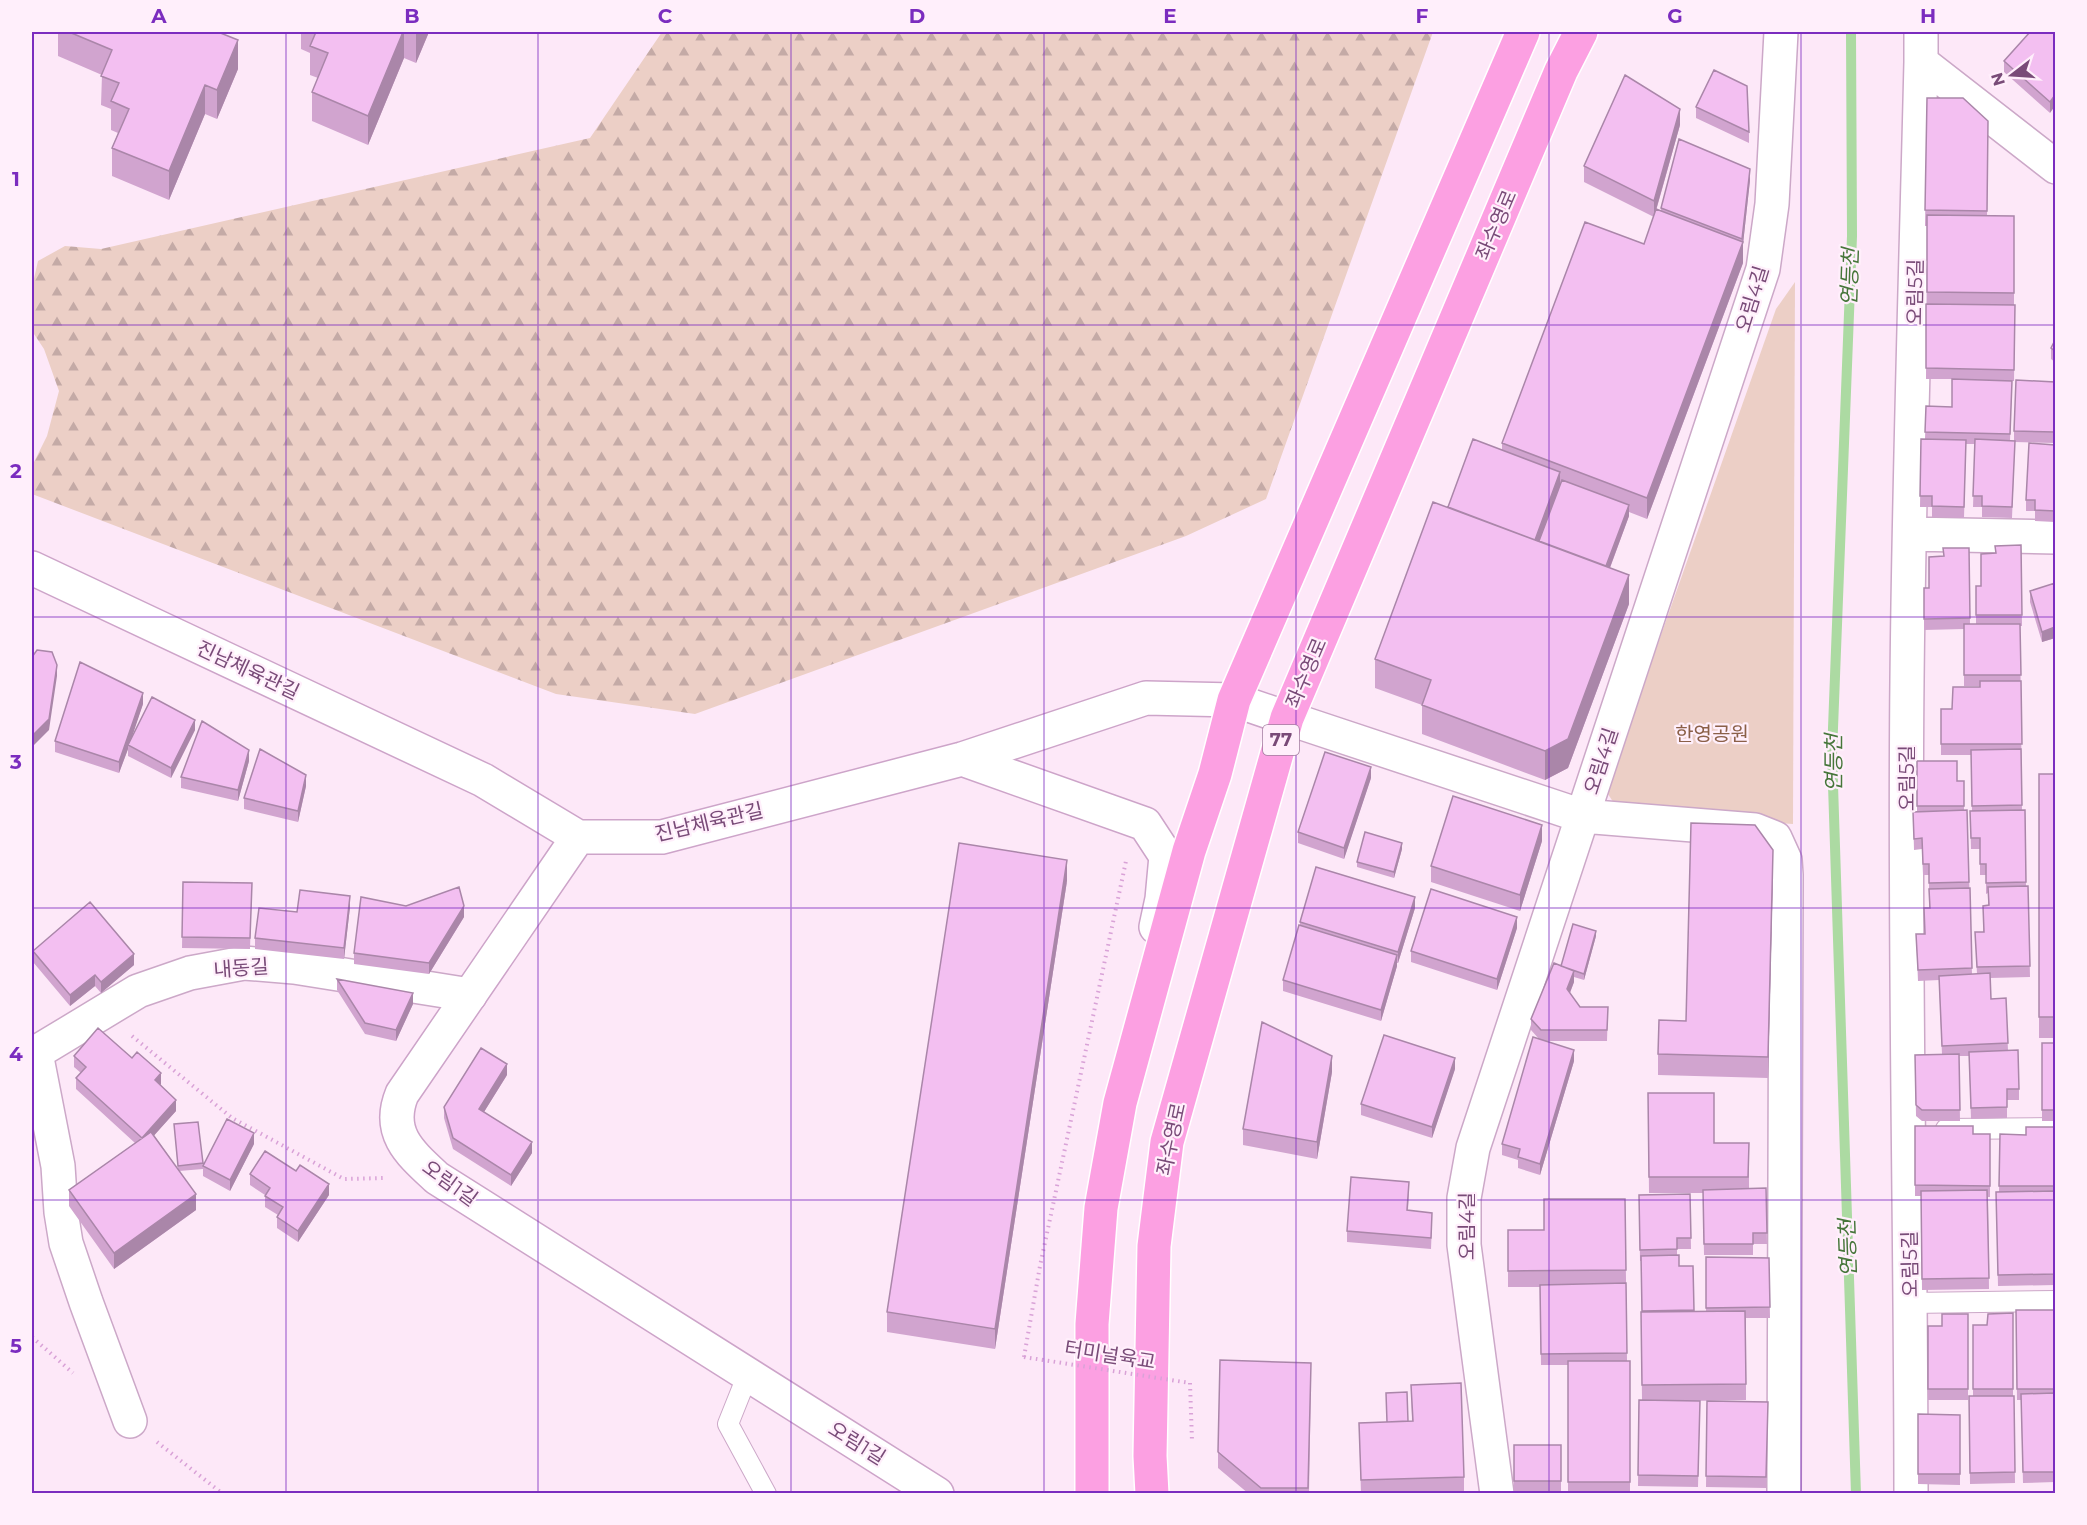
<svg xmlns="http://www.w3.org/2000/svg" width="2087" height="1525" viewBox="0 0 2087 1525" font-family="Montserrat,'Noto Sans KR',sans-serif">
<defs>
<pattern id="forest-firs" width="22" height="20" patternUnits="userSpaceOnUse" patternTransform="scale(1.5)"><rect width="22" height="20" fill="#eccfc6"/><path d="M5 1l3.5 6h-7zM16 11l3.5 6h-7z" fill="#c4aaa6"/></pattern>
</defs>
<rect width="100%" height="100%" fill="#fde8f8"/>
<path fill="url(#forest-firs)" d="M662,32H1433L1266,499L1186,536L695,714L556,694L32,494V466L47,436L59,391L44,349L32,331V287L38,261L65,246L101,249L590,138Z"/>
<path fill="#eccfc6" d="M1795,282L1793,824L1619,811L1606,791L1776,309Z"/>
<g fill="none" stroke-linecap="round" stroke-linejoin="round">
<path stroke="#acdaa2" stroke-width="10" d="M1851,32L1852,236L1832,754L1856,1494"/>
<defs>
<path id="lane" d="M1946,1129L2056,1128
M1911,1303L2056,1301
M748,1374L728,1424L766,1494"/>
<path id="street" d="M1921,32V62L2056,167
M1910,534L2056,537
M1287,718L1582,816L1755,830L1775,838L1785,860L1786,875L1784,1494
M36,1053L58,1166L61,1212L66,1243L86,1302L130,1421
M32,1055L138,991L190,973L244,963L294,967L470,995
M1497,1494L1464,1245V1198L1473,1148L1763,269L1772,204L1781,32
M1911,1494C1911,1223 1904,952 1907,681C1909,475 1916,268 1921,62"/>
<path id="secondary" d="M32,568L483,780L578,837H662L962,759L1146,698L1234,700L1287,718
M962,759L1145,824L1166,856L1162,899L1156,927
M578,837L402,1094C386,1133 410,1153 437,1178L937,1494"/>
<path id="primary" d="M1092,1494V1324L1101,1208L1120,1103L1189,851L1215,774L1234,700L1523,32
M1152,1494L1150,1456L1154,1246L1167,1142L1287,718L1561,71L1581,32"/>
</defs>
<use href="#lane" stroke="#cca8c8" stroke-width="22"/>
<use href="#street" stroke="#cca8c8" stroke-width="36"/>
<use href="#secondary" stroke="#cda4c9" stroke-width="36"/>
<use href="#primary" stroke="#fff" stroke-width="36"/>
<path stroke="#d9a2d7" stroke-width="4" stroke-dasharray="1.5 4.5" stroke-linecap="butt" d="M132,1036L232,1118L344,1179L386,1178
M32,1337L73,1373
M1024,1357L1040,1266L1126,861
M1190,1383L1192,1441
M157,1442L223,1494"/>
<use href="#lane" stroke="#fff" stroke-width="20"/>
<use href="#street" stroke="#fff" stroke-width="33"/>
<use href="#secondary" stroke="#fff" stroke-width="33"/>
<use href="#primary" stroke="#fca0e2" stroke-width="33"/>
<path stroke="#d9a2d7" stroke-width="4" stroke-dasharray="1.5 4.5" stroke-linecap="butt" d="M1024,1357L1190,1383"/>
</g>
<path fill="#d1a4cf" d="M58,32H218L238,69L217,119L205,114L169,200L112,176V148L118,133L111,130V109L101,105L102,75L58,56Z
M301,32H429L416,63L404,58L368,145L312,121V92L318,78L310,75V53L301,49Z
M2055,32L2050,113L2004,72V61Z
M1927,98L1988,121L1987,216H2014V305H2015L2014,381L1995,380L2012,381L2010,441H2014V431L2055,382V443L2015,442L2012,518L1982,517V507H1973L1975,444H1966L1964,518L1932,517V507H1920L1921,439H1925L1926,406L1952,407V379H1926L1927,226H1925Z
M1696,107L1749,132V143L1696,118Z
M1680,125L1656,211H1661V208L1750,180L1743,244V263L1647,519L1629,512V516L1610,568L1629,604L1568,768L1545,780L1422,734V705L1375,688V659L1448,507L1502,450V443L1644,244L1654,217L1584,182V166Z
M2055,340V362L2051,359V348Z
M2055,445V522L2035,521V511H2026V500Z
M2021,545L2022,626H2020L2022,810H2025L2026,886H2028L2030,977L1990,978L1991,999L2006,998L2008,1051L2019,1089V1100H2007V1118L1971,1119L1969,1056H1959L1960,1121H1922L1916,1116L1915,1055L1942,1054L1939,980L1918,981L1916,934H1925L1929,908V875H1923L1922,849L1914,850L1913,812L1917,811V761L1957,781H1964V810H1967L1972,974H1977L1975,932H1983L1988,905V893L1986,894V875H1980V849H1971L1970,811H1972L1971,755H1941V709H1952L1980,686H1964V629L1924,630V588H1929L1943,556L1969,548L1970,624H1976V586H1981L1995,553Z
M2055,572V638L2042,642L2030,602V591L2054,584V573Z
M143,704L132,735L195,730L171,778L128,756V749L119,773L55,752V741Z
M249,761L238,801L181,788V777Z
M2039,774H2055V1038H2039Z
M1371,778L1344,859L1298,843V832Z
M306,786L298,822L244,809V798Z
M1542,841L1520,911L1431,882V866Z
M1402,849L1394,878L1357,867V862Z
M1773,871L1768,1078L1658,1075V1054L1686,1021Z
M1067,881L995,1349L887,1332V1312Z
M183,882L252,883L250,949L182,948Z
M406,906L464,917L429,974L354,964V953Z
M350,907L344,959L255,949V938L297,912Z
M1415,908L1398,963H1397V966L1381,1021L1283,991V980L1300,925V922Z
M1517,928L1497,990L1411,962V951Z
M1596,936L1584,980L1574,977V982L1570,993L1580,1007H1608L1607,1041H1546L1574,1061L1540,1175L1518,1168V1160L1502,1155V1144L1539,1039L1531,1030V1019L1561,966Z
M33,951L134,965L101,993L95,986L70,1006L33,962Z
M337,979L413,1004L396,1041L365,1034L337,990Z
M2042,1043H2055V1121H2042Z
M74,1056L161,1084L160,1085L176,1111L154,1135L178,1169L174,1124L198,1122L203,1165L254,1144L230,1191L203,1176V1169L179,1171L196,1210L114,1269L69,1206V1190L135,1143L76,1089V1078L81,1073L74,1067Z
M1455,1069L1432,1138L1361,1115V1104Z
M1332,1072L1317,1159L1243,1145V1129Z
M507,1075L484,1112L532,1153L511,1186L453,1149L444,1118V1107Z
M1648,1093L1714,1143H1749V1189L1766,1188L1767,1244H1753V1255H1704L1703,1193H1649Z
M1915,1126L1973,1134H1990V1197H1988L1989,1289L1922,1290L1921,1196H1915Z
M2054,1127V1191H2055V1285L1998,1286L1996,1192H1999L2000,1134L2026,1135Z
M250,1174L329,1195L298,1242L277,1228V1217L278,1215L265,1207V1195L250,1185Z
M1409,1193L1408,1210L1432,1224L1431,1249L1347,1242V1231Z
M1690,1194L1691,1249H1677V1255L1679,1266H1693L1694,1311H1706V1257L1769,1258L1770,1318H1746V1400L1689,1401H1700L1698,1487L1638,1486L1639,1400H1642L1641,1312H1642L1641,1261H1640L1639,1195Z
M1625,1199L1627,1361H1630V1494H1568V1365H1541L1540,1287H1508V1230H1544Z
M2016,1310H2055V1482L2023,1483L2021,1400H2017Z
M2013,1313V1396H2014L2015,1483L1970,1484L1969,1396H1973V1325H1987Z
M1968,1314V1400H1928V1326H1942Z
M1311,1379L1309,1494H1249L1218,1468V1452Z
M1411,1385L1464,1477V1493L1361,1494L1359,1423L1412,1421Z
M1707,1401L1768,1402L1766,1488L1706,1487Z
M1918,1414L1960,1415V1485L1918,1484Z
M1514,1445H1561V1492H1514Z"/>
<path fill="#aa86a9" d="M403,32H404V58L368,145V116Z
M417,32H429L416,63V34Z
M238,40V69L217,119V90Z
M205,85V114L169,200V171Z
M2055,95V106L2050,113V102Z
M1680,109V125L1654,217V201Z
M1750,169V180L1743,244V263L1647,519V498L1742,244Z
M1560,472V488L1536,553L1533,546Z
M1629,505V516L1602,589V578Z
M1629,575V604L1568,768L1545,780V751Z
M2055,627V638L2042,642V632Z
M57,665V676L49,730L32,747V736Z
M143,693V704L129,746L128,745V749L119,773V762Z
M195,720V730L171,778V768Z
M249,750V761L238,801V790Z
M1371,767V778L1344,859V848Z
M306,775V786L298,822V811Z
M1542,825V841L1520,911V895Z
M1402,843V849L1394,878V872Z
M1773,850V871L1768,1078V1057Z
M1067,860V881L995,1349V1329Z
M350,896V907L344,959V948Z
M1415,897V908L1398,963V952Z
M464,906V917L429,974V963Z
M1517,917V928L1497,990V979Z
M1596,931V936L1584,980V974Z
M134,954V965L101,993V982Z
M1397,955V966L1381,1021V1010Z
M1574,971V982L1567,1000V989Z
M95,975V986L70,1006V995Z
M413,993V1004L396,1041V1030Z
M1574,1050V1061L1540,1175V1164Z
M1332,1056V1072L1317,1159V1142Z
M1455,1058V1069L1432,1138V1127Z
M507,1064V1075L479,1120V1109Z
M161,1073V1084L155,1091V1080Z
M176,1100V1111L142,1149V1138Z
M254,1133V1144L230,1191V1180Z
M532,1142V1153L511,1186V1175Z
M329,1184V1195L298,1242V1231Z
M196,1194V1210L114,1269V1253Z"/>
<path fill="#f3bff1" stroke="#aa86a9" stroke-width="1.5" d="M69,32H218L238,40L217,90L205,85L169,171L112,148L129,109L111,101L119,83L101,76L112,50Z
M316,32H403L368,116L312,92L328,53L310,46Z
M2030,32H2055V95L2050,102L2004,61Z
M1714,70L1747,86L1749,132L1696,107Z
M1625,75L1680,109L1654,201L1584,166Z
M1927,98H1963L1988,121L1987,211L1925,210Z
M1679,139L1750,169L1742,239L1661,208Z
M1656,209L1743,242L1647,498L1502,443L1585,222L1644,244Z
M1927,215L2014,216V293L1927,292Z
M1926,304L2015,305L2014,370L1926,368Z
M2055,340V351L2051,348Z
M1952,379L2012,381L2010,434L1925,432L1926,406L1952,407Z
M2016,380L2055,382V432L2014,431Z
M1473,439L1560,472L1535,540L1448,507Z
M1921,439L1966,440L1964,507L1932,506V496H1920Z
M1975,439L2015,441L2012,507L1982,506V496H1973Z
M2029,443L2055,445V511L2035,510V500H2026Z
M1562,480L1629,505L1606,566L1539,541Z
M1433,502L1629,575L1568,739L1545,751L1422,705L1431,680L1375,659Z
M2021,545L2022,615H1976V586H1981V554L1996,553L1995,546Z
M1943,548H1969L1970,618L1924,619V588H1929V557L1944,556Z
M2055,583V627L2042,632L2030,591Z
M1964,624H2020L2021,675H1964Z
M37,650L52,652L57,665L49,719L32,736V657Z
M80,662L143,693L119,762L55,741Z
M1980,681H2021L2022,744H1941V709H1952L1953,687H1980Z
M152,697L195,720L171,768L128,745Z
M202,721L249,750L238,790L181,777Z
M260,749L306,775L298,811L244,798Z
M2021,749L2022,805L1972,806L1971,750Z
M1325,752L1371,767L1344,848L1298,832Z
M1917,761H1957V781H1964V806H1917Z
M2039,774H2055V1017H2039Z
M1453,796L1542,825L1520,895L1431,866Z
M1967,810L1969,882L1929,883V864H1923L1922,838L1914,839L1913,812Z
M2025,810L2026,882L1986,883V864H1980V838H1971L1970,811Z
M1691,823L1755,825L1773,850L1768,1057L1658,1054L1659,1020L1686,1021Z
M1365,832L1402,843L1394,872L1357,862Z
M959,843L1067,860L995,1329L887,1312Z
M1316,867L1415,897L1398,952L1300,922Z
M183,882L252,883L250,938L182,937Z
M2028,886L2030,966L1977,967L1975,932H1984L1983,906L1989,905L1988,887Z
M459,887L464,906L429,963L354,953L361,897L406,906Z
M1970,888L1972,968L1918,970L1916,934H1925L1924,908H1930L1929,889Z
M1431,889L1517,917L1497,979L1411,951Z
M300,890L350,896L344,948L255,938L259,908L297,912Z
M90,902L134,954L101,982L95,975L70,995L33,951Z
M1573,924L1596,931L1584,974L1561,966Z
M1299,925L1397,955L1381,1010L1283,980Z
M1554,963L1574,971L1567,989L1580,1007H1608L1607,1030H1541L1531,1019Z
M1990,973L1991,999L2006,998L2008,1043L1942,1046L1939,976Z
M337,979L413,993L396,1030L365,1023Z
M1262,1022L1332,1056L1317,1142L1243,1129Z
M98,1028L132,1058L137,1052L161,1073L155,1080L176,1100L142,1138L76,1078L86,1067L74,1056Z
M1384,1035L1455,1058L1432,1127L1361,1104Z
M1533,1037L1574,1050L1540,1164L1518,1157L1520,1149L1502,1144Z
M2042,1043H2055V1110H2042Z
M481,1048L507,1064L479,1109L532,1142L511,1175L453,1138L444,1107Z
M2018,1050L2019,1089H2007V1107L1971,1108L1969,1052Z
M1959,1054L1960,1110H1922L1916,1105L1915,1055Z
M1648,1093H1714V1143H1749L1748,1177H1649Z
M227,1119L254,1133L230,1180L203,1166Z
M198,1122L203,1163L178,1166L174,1124Z
M1915,1126H1973V1134H1990V1186L1915,1185Z
M2026,1127H2054V1186H1999L2000,1134L2026,1135Z
M151,1132L196,1194L114,1253L69,1190Z
M265,1151L296,1171L300,1165L329,1184L298,1231L277,1217L283,1207L265,1196L270,1188L250,1174Z
M1351,1177L1409,1182L1407,1210L1432,1213L1431,1238L1347,1231Z
M1766,1188L1767,1233H1753V1244H1704L1703,1190Z
M1987,1190L1989,1278L1922,1279L1921,1191Z
M2055,1191V1274L1998,1275L1996,1192Z
M1690,1194L1691,1238H1677V1249L1640,1250L1639,1195Z
M1544,1199H1625L1626,1270L1508,1271V1230H1544Z
M1679,1255V1266H1693L1694,1310L1642,1311L1641,1256Z
M1706,1257L1769,1258L1770,1307L1706,1308Z
M1626,1283L1627,1353L1541,1354L1540,1285Z
M2016,1310H2055V1389H2017Z
M1745,1311L1746,1384L1642,1385L1641,1312Z
M2013,1313V1389H1973V1325H1987L1988,1314Z
M1942,1314H1968V1389H1928V1326H1942Z
M1220,1360L1311,1363L1308,1488H1261L1218,1452Z
M1568,1361H1630V1482H1568Z
M1461,1383L1464,1477L1361,1480L1359,1423L1413,1421L1411,1385Z
M1407,1392L1408,1421L1387,1422L1386,1393Z
M2054,1393V1400H2055V1472H2023L2021,1394Z
M1969,1396H2014L2015,1472L1970,1473Z
M1639,1400L1700,1401L1698,1476L1638,1475Z
M1707,1401L1768,1402L1766,1477L1706,1476Z
M1918,1414L1960,1415V1474H1918Z
M1514,1445H1561V1481H1514Z"/>
<path fill="none" stroke="#7b2cbf" stroke-width="1.5" stroke-opacity="0.55" d="M286,32V1494M538,32V1494M791,32V1494M1044,32V1494M1296,32V1494M1549,32V1494M1801,32V1494M32,325H2056M32,617H2056M32,908H2056M32,1200H2056"/>
<g text-anchor="middle" stroke-width="4.5" stroke-linejoin="round" paint-order="stroke">
<rect fill="#ffeffb" stroke="#a17c9f" stroke-width="1.5" x="1263" y="725" width="36" height="30" rx="4.5"/>
<g font-size="18" font-weight="bold" fill="#794b78">
<text x="1281" y="746">77</text>
</g>
<g font-size="20" fill="#794b78" stroke="#ffeffb">
<text transform="translate(1496 225) rotate(-67)" y="7">좌수영로</text>
<text transform="translate(1915 292) rotate(-89)" y="7">오림5길</text>
<text transform="translate(1752 299) rotate(-73)" y="7">오림4길</text>
<text transform="translate(248 670) rotate(25)" y="7">진남체육관길</text>
<text transform="translate(1306 673) rotate(-67)" y="7">좌수영로</text>
<text transform="translate(1601 761) rotate(-72)" y="7">오림4길</text>
<text transform="translate(1907 778) rotate(-90)" y="7">오림5길</text>
<text transform="translate(709 822) rotate(-13)" y="7">진남체육관길</text>
<text transform="translate(241 968) rotate(-4)" y="7">내동길</text>
<text transform="translate(1171 1139) rotate(-78)" y="7">좌수영로</text>
<text transform="translate(450 1183) rotate(36)" y="7">오림1길</text>
<text transform="translate(1467 1226) rotate(-90)" y="7">오림4길</text>
<text transform="translate(1910 1264) rotate(-91)" y="7">오림5길</text>
<text transform="translate(1110 1355) rotate(9)" y="7">터미널육교</text>
<text transform="translate(857 1443) rotate(32)" y="7">오림1길</text>
</g>
<g font-size="20" fill="#8b6048" stroke="#ffeffb">
<text x="1712" y="741">한영공원</text>
</g>
<g font-size="21" font-style="italic" fill="#46763a" stroke="#ffeffb">
<text transform="translate(1850 277) rotate(-88)" y="7">연등천</text>
<text transform="translate(1834 763) rotate(-90)" y="7">연등천</text>
<text transform="translate(1848 1248) rotate(-92)" y="7">연등천</text>
</g>
</g>
<rect width="2087" height="1525" fill="none" stroke="#ffeffb" stroke-width="66"/>
<g transform="translate(2012 75) rotate(253)" stroke="#ffeffb" stroke-width="4.5" paint-order="stroke">
<path d="M0-4.5L10 22L0 15L-10 22Z" fill="#794b78"/>
<text y="-9" font-size="16" font-weight="bold" text-anchor="middle" fill="#794b78">N</text>
</g>
<rect x="33" y="33" width="2021" height="1459" fill="none" stroke="#7b2cbf" stroke-width="2"/>
<g font-size="20" text-anchor="middle" font-weight="bold" fill="#7b2cbf">
<text x="159" y="23">A</text>
<text x="412" y="23">B</text>
<text x="665" y="23">C</text>
<text x="917" y="23">D</text>
<text x="1170" y="23">E</text>
<text x="1422" y="23">F</text>
<text x="1675" y="23">G</text>
<text x="1928" y="23">H</text>
<text x="16" y="186">1</text>
<text x="16" y="478">2</text>
<text x="16" y="769">3</text>
<text x="16" y="1061">4</text>
<text x="16" y="1353">5</text>
</g>
</svg>
